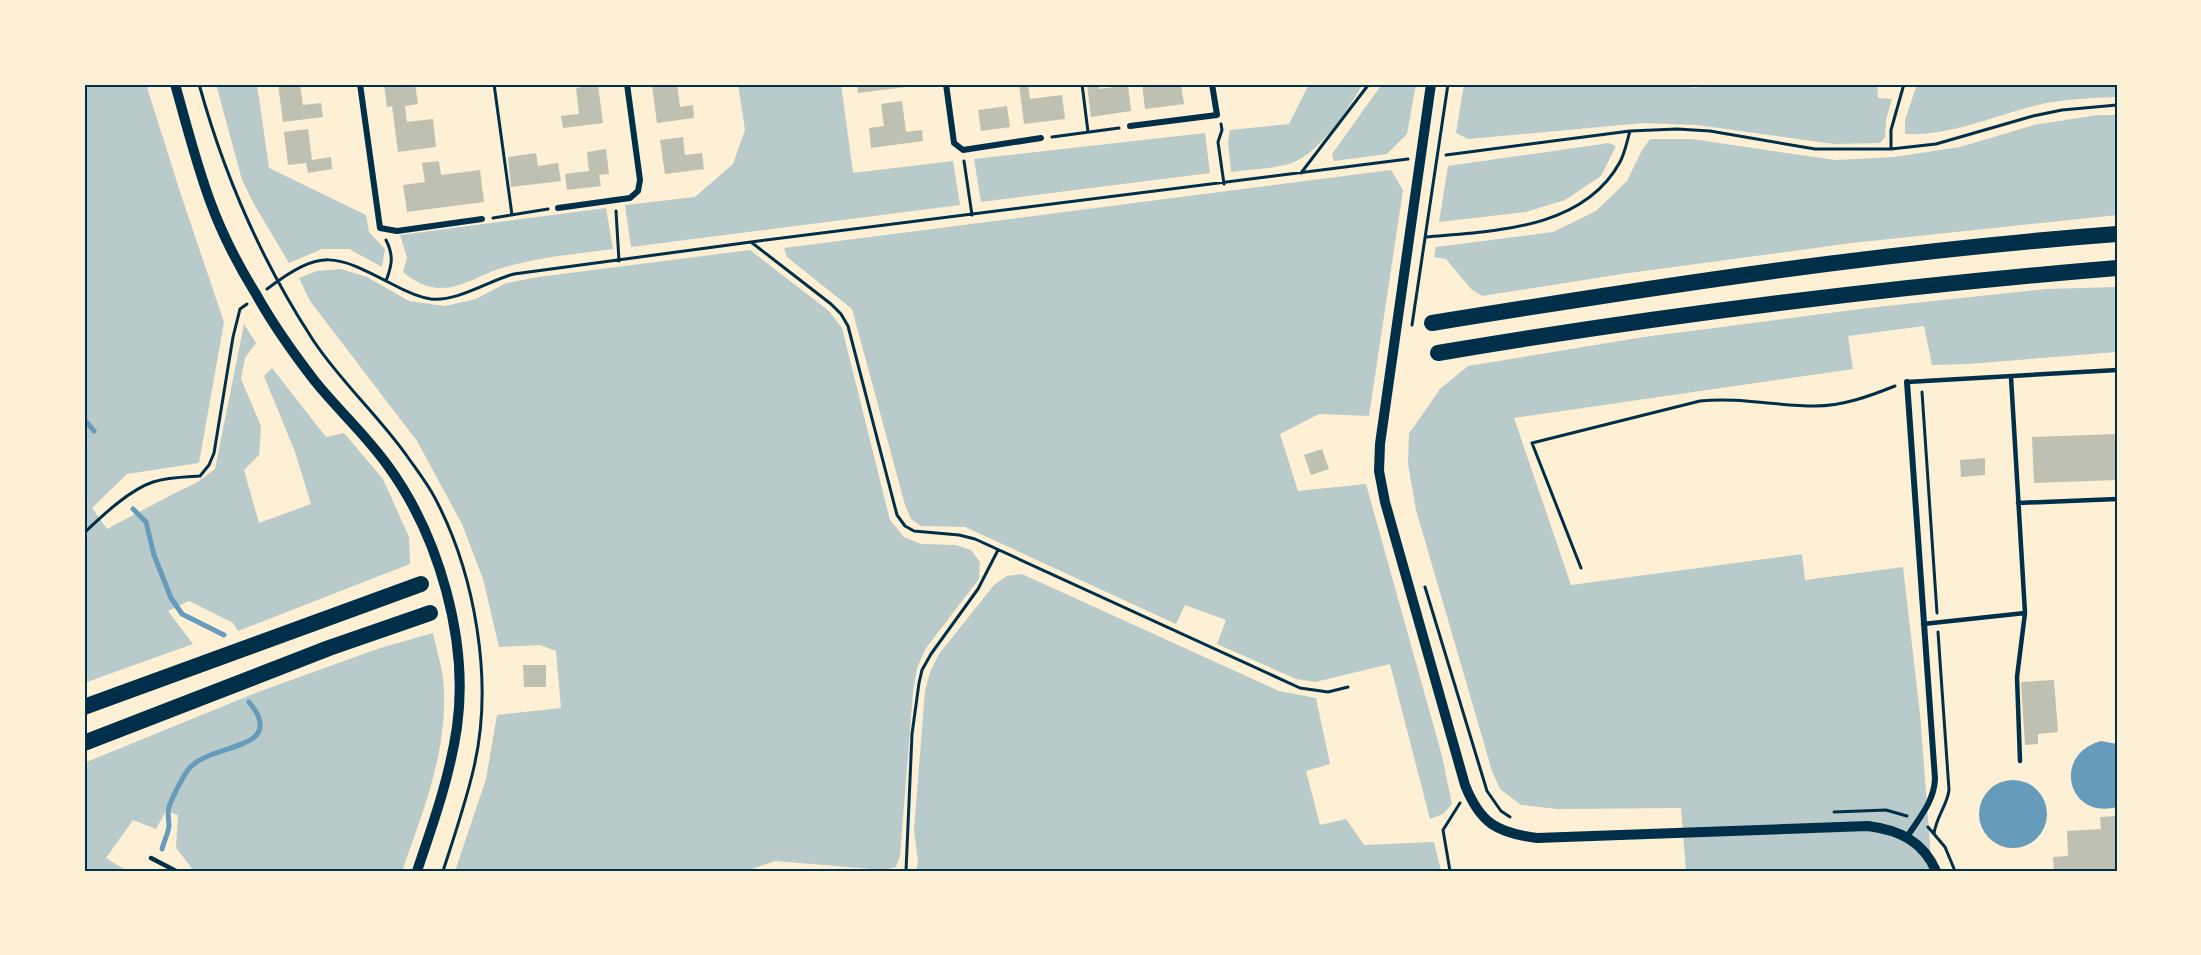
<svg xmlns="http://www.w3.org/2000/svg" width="2201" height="955" viewBox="0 0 2201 955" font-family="'Source Sans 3',sans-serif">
<rect width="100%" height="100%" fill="#fdf0d5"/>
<path fill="#b9caca" d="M84,84H146L181,195L224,322L199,463L127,474L92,508L107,529L177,492L196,483L215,469L244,324L256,343L245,358L241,379L261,426L259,455L244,470L259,523L311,504L295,452L264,376L272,368L326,437L344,433L383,479L409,537L410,564L238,631L233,623L189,601L168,611L193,644L84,683Z
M216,84H257L269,168L366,215L369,232L385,249L382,267L349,249H322L289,263L255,206L242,180Z
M738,84H841L853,173L953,161L960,205L631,247L625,205L695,197L733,164L745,130Z
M1309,84H1363C1347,110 1321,152 1292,163C1274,169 1250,169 1231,172L1228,141L1230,130L1289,124Z
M1382,84H1416L1407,134L1387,154L1334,161L1332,154Z
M1464,84H1691L1692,88L1725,84H1877L1878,98L1892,99L1886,120L1885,137L1880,143L1834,144L1697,125L1643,123L1468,139L1456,133Z
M1917,84H2117V97C2093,98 2066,99 2042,104C1997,114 1953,136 1905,134V120Z
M2097,115H2117V215L1852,243L1622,274L1482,296L1471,289L1446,259L1434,257L1436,247L1553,232L1596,211L1627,181L1642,150L1650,139H1692L1835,160L1894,157L1960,147L2034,125Z
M1205,133L1210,173L981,202L974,159Z
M1609,143L1616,146L1601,176L1565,200L1526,212L1439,222L1448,166Z
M1391,170L1403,190L1369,416L1319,414L1280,434L1298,491L1366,484L1442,756L1452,804L1443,814L1430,819L1390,664L1315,682L1296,679L1217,644L1226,620L1185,605L1176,624L965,527L921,526L911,519L905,505L852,309L787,257L784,248Z
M606,208L613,249C576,254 538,257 502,268C481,274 463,288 441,288C427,288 413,281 403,272L407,258L400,235Z
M750,250L829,311L842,328L890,520L904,537L921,544L956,545L971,550L980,562L979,579L926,648L917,668L913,692L900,856L896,867L884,870L775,861L746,871H455L486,779L497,715L561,708L556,651L540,645L499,647L483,579L462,524L417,441L310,301L299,278L317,271L341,269L367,277L409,301L445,306L476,299L506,283L538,277Z
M2117,287V352L1968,364L1932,365L1924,326L1848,336L1853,369L1514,418L1571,585L1802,554L1805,580L1903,567L1920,714L1932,871H1686L1681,808L1557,809L1521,805L1500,789L1492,771L1416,510L1408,464L1409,433L1413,428L1440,389L1468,366L1644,337L1868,308L2046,289Z
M1022,574L1279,691L1316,698L1330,764L1306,771L1320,825L1346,819L1364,845L1434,842L1441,871H916L918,862L914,830L925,691L930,672L939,654L994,585L1007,576Z
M433,633C436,648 441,663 443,678C450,745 424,809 402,871H194L176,848L178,815L166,811L156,829L133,820L106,858L127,871H84V763L258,692L380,648Z"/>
<path fill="#669bbc" d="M2101,741L2117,744V807C2068,820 2051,755 2101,741Z
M1979 814a34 34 0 1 1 68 0a34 34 0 1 1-68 0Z"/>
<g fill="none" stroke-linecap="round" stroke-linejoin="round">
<path stroke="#669bbc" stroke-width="5" d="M84,419L94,431
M133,509L146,522L154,555L171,598L182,614L224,635
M162,849C164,841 168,834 169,826C169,820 167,813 169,807C172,798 182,778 188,770C208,742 290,752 249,702"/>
</g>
<path fill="#bec0b2" d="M278,84H300L303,105L321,103L323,117L283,122Z
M384,84H415L418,104L405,106L407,122L433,119L436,147L398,152L392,106L387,107Z
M663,84H677L680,107L693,105L694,118L657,123L652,86Z
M857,84H914V86L858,93Z
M1019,84H1028L1030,99L1062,95L1065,119L1024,124Z
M1087,84H1099V89L1128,85L1131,111L1091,117Z
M1142,84H1181L1184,104L1145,109Z
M598,85L603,123L563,128L561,116L579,114L576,88Z
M902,101L906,132L922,130L923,141L871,148L869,128L884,126L881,104Z
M1007,106L1010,127L981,131L978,110Z
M308,129L312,160L331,157L332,169L308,173L306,163L288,165L284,132Z
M683,137L685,155L702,153L704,169L665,174L660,140Z
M606,149L609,174L599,175L601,186L567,190L565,174L589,171L587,152Z
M536,153L538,166L558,163L561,181L511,187L508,157Z
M439,161L441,175L480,170L484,202L407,212L403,185L425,182L422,163Z
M2117,434V480L2034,483L2032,437Z
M1322,449L1329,469L1311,475L1304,455Z
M1985,458V475L1961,477L1960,460Z
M523,665H546V687H524Z
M2054,680L2058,732L2038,734V744L2025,745L2021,682Z
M2117,816V863H2115L2117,864V871H2054L2053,857L2068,856L2067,831L2101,829L2100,817Z"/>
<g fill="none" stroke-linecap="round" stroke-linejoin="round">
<path stroke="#003049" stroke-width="3" d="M199,84C224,175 261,260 313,340C340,381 378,415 407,456C416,469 427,483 435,498C475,574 494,681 474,767C466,802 454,837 443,871
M494,84L512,215
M1082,84L1088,132
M1221,124L1222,130L1218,142L1224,184
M1052,137L1119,128
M1891,149V130L1904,84
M1446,155L1630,131L1677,129L1710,131L1815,149H1891L1936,144L2033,116L2062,110L2117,105
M964,161L972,215
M1301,173L1369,84
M616,211L619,261
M493,218L548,209
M1426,237C1493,231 1583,230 1620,162C1625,153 1627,141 1630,131
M386,240C394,256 392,265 386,281
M751,242L831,304L841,314L848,326L897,515L905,526L914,531L959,535L975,539L1300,688L1328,692L1348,687
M267,289C322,248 334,254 392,284C405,291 417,297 431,299C457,302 488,281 514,274L751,242L1408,159
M1412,325L1448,84
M1922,392L1937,613
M84,533C102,516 129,490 153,482C168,477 184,477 200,476L209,465L214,453L233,337L240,309L247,304
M1581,568L1532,443L1700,401C1739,397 1776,406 1815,406C1843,406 1870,396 1895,386
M1425,587L1487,791L1501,811L1510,817
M1834,812L1886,810L1907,816
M1928,827L1945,847L1955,871
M1934,834C1936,817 1947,806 1949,790L1938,632
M906,871L912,734L919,683L922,670L931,654L978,589L998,550
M1450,871L1443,830L1460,803"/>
<path stroke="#003049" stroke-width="4.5" d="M2011,377L2025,613L2017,677L2020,761
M1907,382L2117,370
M2018,503L2117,499
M1923,624L2025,613
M151,858L176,871"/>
<path stroke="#003049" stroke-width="6" d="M360,84L380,228L397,231L482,219
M946,84L954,143L963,150L1041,138
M1130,126L1217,115L1212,84
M558,208L630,198L638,191L640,180L627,84
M1907,382L1935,779C1934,802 1919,818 1907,837"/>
<path stroke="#003049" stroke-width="10" d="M175,84C186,123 196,163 210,201C222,234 238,265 256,294C272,323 294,354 314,380C338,410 366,435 388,466C439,536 469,641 457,727C450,776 433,824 417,871
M1431,84L1380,444L1379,471L1385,502L1465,785C1480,823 1497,833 1537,838L1868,826C1899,830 1923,841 1936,871"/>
<path stroke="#003049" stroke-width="16" d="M1432,323C1660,286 1887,251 2117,234
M1438,353C1663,315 1889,287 2117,268
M84,707L421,584
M84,743L329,648L430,613"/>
</g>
<rect width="2201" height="955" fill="none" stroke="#fdf0d5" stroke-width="171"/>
<rect x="86" y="86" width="2030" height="784" fill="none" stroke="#003049" stroke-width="2"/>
</svg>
